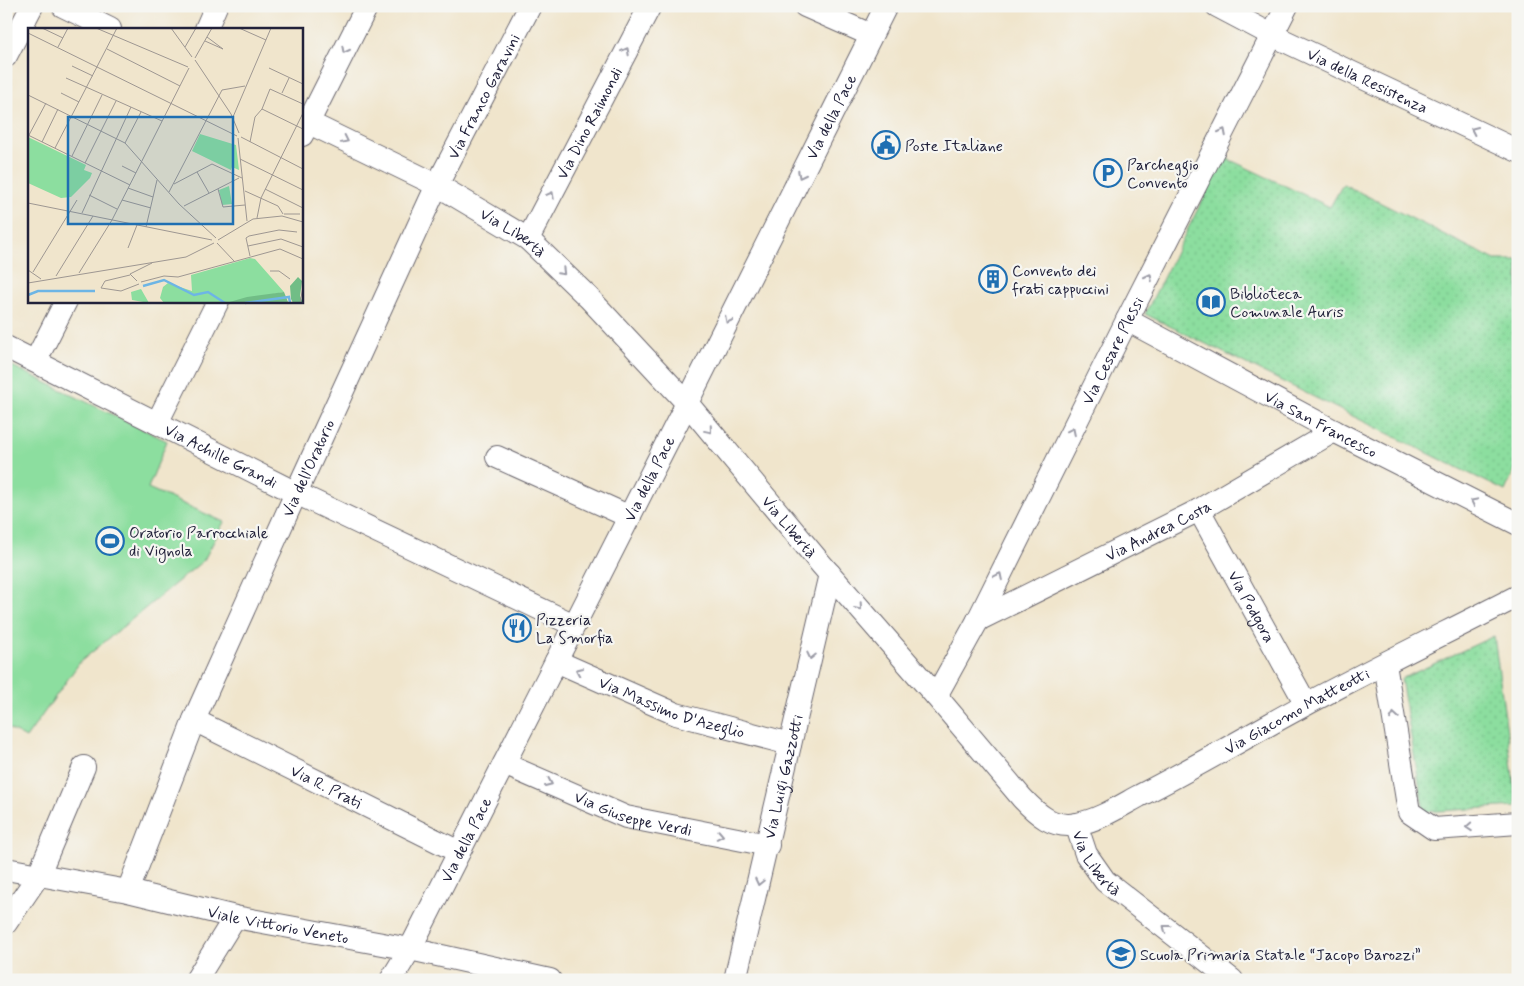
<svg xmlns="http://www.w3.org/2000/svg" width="1524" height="986" viewBox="0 0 1524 986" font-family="Mynerve,sans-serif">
<defs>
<pattern id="park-dots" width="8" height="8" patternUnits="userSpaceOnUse" patternTransform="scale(1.25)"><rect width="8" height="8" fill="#8cde9f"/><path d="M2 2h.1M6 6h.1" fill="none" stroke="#78be8a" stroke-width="1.8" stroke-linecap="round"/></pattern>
</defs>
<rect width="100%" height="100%" fill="#f6f6f2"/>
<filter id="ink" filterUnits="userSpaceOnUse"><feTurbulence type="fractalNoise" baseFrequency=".02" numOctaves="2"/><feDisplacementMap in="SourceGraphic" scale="10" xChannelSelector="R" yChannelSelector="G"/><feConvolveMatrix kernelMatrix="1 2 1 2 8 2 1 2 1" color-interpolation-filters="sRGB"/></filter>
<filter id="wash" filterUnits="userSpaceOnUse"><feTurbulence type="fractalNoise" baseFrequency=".0096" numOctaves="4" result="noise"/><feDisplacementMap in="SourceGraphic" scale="20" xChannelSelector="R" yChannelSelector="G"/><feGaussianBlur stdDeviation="1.12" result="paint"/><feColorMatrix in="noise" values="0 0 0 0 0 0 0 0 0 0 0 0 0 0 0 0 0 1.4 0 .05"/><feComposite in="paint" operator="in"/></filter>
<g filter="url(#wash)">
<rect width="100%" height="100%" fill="#f0e5cc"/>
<path fill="#8cde9f" stroke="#57806d" d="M6,363L167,441L148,488L224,522L204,560L80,662L26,738L6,727Z"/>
<path fill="url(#park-dots)" stroke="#57806d" d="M1224,157L1330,207L1343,184L1495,260H1518V462L1505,491L1145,314Z
M1494,636L1517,806L1424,812L1401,679Z"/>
</g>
<g filter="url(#ink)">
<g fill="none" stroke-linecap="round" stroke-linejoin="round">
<defs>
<g id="minor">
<path d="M63,6L110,29"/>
<path d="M805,6L871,35"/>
<path id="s1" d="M1217,6L1272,35L1518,151"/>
<path d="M206,29L216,6"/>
<path d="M6,56L32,6"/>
<path id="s2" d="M301,119L437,185L528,239L589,298L687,403L821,564L936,696L1022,798C1037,814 1053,829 1077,824C1099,820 1119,807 1139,796C1184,773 1228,748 1272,723C1352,678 1436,638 1518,596"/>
<path d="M302,135L367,6"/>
<path id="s3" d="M528,239L650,6"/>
<path id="s4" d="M1127,320L1334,431L1518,524"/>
<path id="s5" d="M6,347L296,493L574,625"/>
<path d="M36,360L66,301"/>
<path d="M157,423L218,301"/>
<path d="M497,457L630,517"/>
<path id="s6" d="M1199,510L1306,704"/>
<path id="s7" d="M978,620L1199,510L1334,431"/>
<path id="s8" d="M556,661L676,714L790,744"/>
<path d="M1385,664L1409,812L1434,829L1518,823"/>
<path id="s9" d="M936,696L978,620L1127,320L1287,6"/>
<path id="s10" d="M194,720L459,852"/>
<path id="s11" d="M504,764L626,817L768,845"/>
<path id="s12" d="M1076,824L1086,854L1105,881L1232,980"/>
<path id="s13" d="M6,869L128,891L235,917L410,949L550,980"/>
<path id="s14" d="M128,891L194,720L296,493L437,185L530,6"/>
<path d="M6,923L38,876L84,767"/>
<path d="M196,980L235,917"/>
<path id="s15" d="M391,980L410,949L687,403L886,6"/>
<path id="s16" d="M735,980L830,574"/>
</g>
</defs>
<use href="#minor" stroke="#6a666e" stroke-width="24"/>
<use href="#minor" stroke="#fff" stroke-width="22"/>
</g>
<defs><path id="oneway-chevron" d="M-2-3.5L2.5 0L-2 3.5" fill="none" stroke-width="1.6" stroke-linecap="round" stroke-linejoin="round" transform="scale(1.25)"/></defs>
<g stroke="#9c9ca7">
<use href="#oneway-chevron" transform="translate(345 50) rotate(117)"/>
<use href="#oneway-chevron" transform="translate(626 51) rotate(-62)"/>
<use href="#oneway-chevron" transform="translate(1474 130) rotate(-155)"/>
<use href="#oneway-chevron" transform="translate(1223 132) rotate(-63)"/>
<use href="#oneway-chevron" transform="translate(345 140) rotate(26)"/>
<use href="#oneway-chevron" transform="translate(801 175) rotate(117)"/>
<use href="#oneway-chevron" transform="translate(551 195) rotate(-62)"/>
<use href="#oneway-chevron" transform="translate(562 272) rotate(45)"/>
<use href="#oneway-chevron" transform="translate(1149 277) rotate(-63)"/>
<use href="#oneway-chevron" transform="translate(728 320) rotate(117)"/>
<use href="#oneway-chevron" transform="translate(709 430) rotate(50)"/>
<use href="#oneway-chevron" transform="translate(1072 431) rotate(-64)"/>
<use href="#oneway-chevron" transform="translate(1474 502) rotate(-153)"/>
<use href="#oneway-chevron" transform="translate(999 576) rotate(-64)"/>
<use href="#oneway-chevron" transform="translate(859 607) rotate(49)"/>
<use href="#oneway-chevron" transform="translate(811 656) rotate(103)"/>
<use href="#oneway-chevron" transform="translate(579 671) rotate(-156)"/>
<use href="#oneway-chevron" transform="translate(1394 716) rotate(-99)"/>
<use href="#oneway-chevron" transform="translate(549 783) rotate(24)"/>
<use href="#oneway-chevron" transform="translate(1469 827) rotate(176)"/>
<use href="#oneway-chevron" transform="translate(720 835) rotate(11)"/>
<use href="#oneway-chevron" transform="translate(759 882) rotate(103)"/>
<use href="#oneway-chevron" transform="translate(1166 928) rotate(-142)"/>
</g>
</g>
<defs>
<symbol id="civic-ring" viewBox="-11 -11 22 22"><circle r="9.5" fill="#f6f6f2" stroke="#1f6fb2" stroke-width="1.5"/><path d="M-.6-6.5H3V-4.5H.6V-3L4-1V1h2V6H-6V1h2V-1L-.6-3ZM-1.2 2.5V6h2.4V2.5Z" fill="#1f6fb2"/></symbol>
<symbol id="parking-ring" viewBox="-11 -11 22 22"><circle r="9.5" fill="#f6f6f2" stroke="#1f6fb2" stroke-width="1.5"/><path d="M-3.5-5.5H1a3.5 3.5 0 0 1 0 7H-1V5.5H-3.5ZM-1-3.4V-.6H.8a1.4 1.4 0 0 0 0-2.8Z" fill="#1f6fb2"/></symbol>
<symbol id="building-ring" viewBox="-11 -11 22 22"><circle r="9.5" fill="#f6f6f2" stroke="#1f6fb2" stroke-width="1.5"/><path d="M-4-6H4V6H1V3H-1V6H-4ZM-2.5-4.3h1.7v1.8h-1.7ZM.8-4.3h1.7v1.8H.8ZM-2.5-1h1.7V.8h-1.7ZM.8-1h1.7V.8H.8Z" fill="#1f6fb2"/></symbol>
<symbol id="library-ring" viewBox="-11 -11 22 22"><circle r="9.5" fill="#f6f6f2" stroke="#1f6fb2" stroke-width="1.5"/><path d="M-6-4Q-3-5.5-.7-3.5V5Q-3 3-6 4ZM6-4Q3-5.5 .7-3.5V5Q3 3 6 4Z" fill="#1f6fb2"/></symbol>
<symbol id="stadium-ring" viewBox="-11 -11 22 22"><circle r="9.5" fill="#f6f6f2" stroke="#1f6fb2" stroke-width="1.5"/><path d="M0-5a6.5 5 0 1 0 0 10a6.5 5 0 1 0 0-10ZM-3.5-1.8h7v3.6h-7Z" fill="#1f6fb2"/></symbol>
<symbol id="restaurant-ring" viewBox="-11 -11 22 22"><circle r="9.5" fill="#f6f6f2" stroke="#1f6fb2" stroke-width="1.5"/><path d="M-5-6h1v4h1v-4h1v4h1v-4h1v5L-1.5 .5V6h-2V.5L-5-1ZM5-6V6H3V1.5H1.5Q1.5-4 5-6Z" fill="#1f6fb2"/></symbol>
<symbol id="school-ring" viewBox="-11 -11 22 22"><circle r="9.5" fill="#f6f6f2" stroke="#1f6fb2" stroke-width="1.5"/><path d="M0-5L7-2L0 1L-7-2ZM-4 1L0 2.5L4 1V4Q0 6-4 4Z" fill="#1f6fb2"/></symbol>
</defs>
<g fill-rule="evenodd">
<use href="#civic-ring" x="870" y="129" width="32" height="32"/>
<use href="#parking-ring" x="1092" y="157" width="32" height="32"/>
<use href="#building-ring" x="977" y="263" width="32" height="32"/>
<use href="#library-ring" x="1195" y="286" width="32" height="32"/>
<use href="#stadium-ring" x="94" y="525" width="32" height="32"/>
<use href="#restaurant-ring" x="501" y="612" width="32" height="32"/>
<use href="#school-ring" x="1105" y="938" width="32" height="32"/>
</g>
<g text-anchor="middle" stroke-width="4.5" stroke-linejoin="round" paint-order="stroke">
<g font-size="16" fill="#22223b" stroke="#f6f6f2">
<text dy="6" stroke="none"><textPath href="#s1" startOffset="168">Via della Resistenza</textPath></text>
<text dy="6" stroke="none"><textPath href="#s14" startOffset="871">Via Franco Garavini</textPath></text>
<text dy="6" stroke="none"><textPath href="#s15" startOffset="969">Via della Pace</textPath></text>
<text dy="6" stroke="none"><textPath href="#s3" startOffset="131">Via Dino Raimondi</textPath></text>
<text dy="6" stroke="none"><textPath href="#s2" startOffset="241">Via Libertà</textPath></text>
<text dy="6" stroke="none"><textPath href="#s9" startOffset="388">Via Cesare Plessi</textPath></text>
<text dy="6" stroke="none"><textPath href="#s4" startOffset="220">Via San Francesco</textPath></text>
<text dy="6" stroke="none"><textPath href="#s5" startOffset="241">Via Achille Grandi</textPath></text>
<text dy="6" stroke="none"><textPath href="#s14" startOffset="460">Via dell'Oratorio</textPath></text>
<text dy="6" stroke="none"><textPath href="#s15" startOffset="564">Via della Pace</textPath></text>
<text dy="6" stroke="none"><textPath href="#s2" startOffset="646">Via Libertà</textPath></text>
<text dy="6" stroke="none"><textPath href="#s7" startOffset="201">Via Andrea Costa</textPath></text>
<text dy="6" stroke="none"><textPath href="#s6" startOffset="110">Via Podgora</textPath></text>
<text dy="6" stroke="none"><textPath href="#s8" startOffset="125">Via Massimo D'Azeglio</textPath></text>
<text dy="6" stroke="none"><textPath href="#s2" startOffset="1315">Via Giacomo Matteotti</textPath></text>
<text dy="6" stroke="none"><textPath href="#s16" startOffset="209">Via Luigi Gazzotti</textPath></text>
<text dy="6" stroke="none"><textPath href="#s10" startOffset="148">Via R. Prati</textPath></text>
<text dy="6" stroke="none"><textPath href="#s11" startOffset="139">Via Giuseppe Verdi</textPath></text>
<text dy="6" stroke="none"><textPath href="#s15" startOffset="159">Via della Pace</textPath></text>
<text dy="6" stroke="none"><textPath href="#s12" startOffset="45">Via Libertà</textPath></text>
<text dy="6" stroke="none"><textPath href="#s13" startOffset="278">Viale Vittorio Veneto</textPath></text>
</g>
<g font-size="16" fill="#22223b" stroke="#f6f6f2" text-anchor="start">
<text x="905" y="151">Poste Italiane</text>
<text x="1127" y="170">Parcheggio<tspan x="1127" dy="18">Convento</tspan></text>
<text x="1012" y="276">Convento dei<tspan x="1012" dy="18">frati cappuccini</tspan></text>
<text x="1230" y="299">Biblioteca<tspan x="1230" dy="18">Comunale Auris</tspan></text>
<text x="129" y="538">Oratorio Parrocchiale<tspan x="129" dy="18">di Vignola</tspan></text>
<text x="536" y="625">Pizzeria<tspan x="536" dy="18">La Smorfia</tspan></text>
<text x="1140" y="960">Scuola Primaria Statale “Jacopo Barozzi”</text>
</g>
</g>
<g transform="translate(28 28)">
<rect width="275" height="275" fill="#f0e5cc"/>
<path d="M0,109L58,137L56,142L64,145L62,150L43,169L33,170L0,155ZM222,230L227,231L256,264L198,275H136L132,270L135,259L140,255L164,263L163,247Z" fill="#8cde9f"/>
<path d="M270,249L274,253L272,268L275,275H265L263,271L262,258ZM256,264L260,274L198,275L219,269Z" fill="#71bd86"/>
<path d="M172,106L208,117L211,142L204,139L203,142L164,123ZM201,158L204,176L194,177L191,162ZM113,261L121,275L104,272L103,264Z" fill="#8cde9f"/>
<path fill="none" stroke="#6db5e5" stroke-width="2.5" d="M115,258L136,252L166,267L180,264L197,275M0,267L10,263H67M217,275L261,269L262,275"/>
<path fill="none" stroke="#9e9792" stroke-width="1" d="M14,0L35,10M68,0L160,39M143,0L164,29M211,0L238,12M0,5L209,108M177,13L195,21L179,9M30,19L40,0M157,19L168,0M79,21L152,58M167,30L184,0M167,32L203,86L211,105M44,38L65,48M241,40L275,56M38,50L134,93M33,65L51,74M254,65L261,50M0,67L97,115L151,176L188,210M234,81L242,61L275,76M234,81L275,101M205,89L243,0M0,107L102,157M1,107L18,75M213,109L275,141M210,110L219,193M14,114L30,81M222,114L227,89L234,81M97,115L113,84M27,120L89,0M44,128L74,67M212,131L275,162M57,135L88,73M94,138L108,145M169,144L181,165M146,156L184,136L214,150M100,160L125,169M190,161L195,179L217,177M237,161L275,180M217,163L250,178L255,186M141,164L194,62L217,58M61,167L89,181M94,172L123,180M0,175L184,212M156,178L211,150M54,185L103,79M256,186H272M229,190L233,170L275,85M118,199L129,152M190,212L225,191L254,188L275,194M189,215L206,233M220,218L253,211L275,219M100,220L109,197M222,228L218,210L221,208L251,202L269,204M0,242L13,251M242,243H251L262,251M5,244L49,172M51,245L84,192L161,40M102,247L77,253L73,260L93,263L111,256M28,248L65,188M109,253L102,246L124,235M113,254L136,248L150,249L252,221L275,231M0,255L158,229L186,215M272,275L275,259"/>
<path fill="#1f6fb2" fill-opacity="0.15" stroke="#1f6fb2" stroke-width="2.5" d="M40,89H205V196H40Z"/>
<rect width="275" height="275" fill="none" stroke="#22223b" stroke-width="2.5"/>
</g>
<rect width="1524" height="986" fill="none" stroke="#f6f6f2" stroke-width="25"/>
</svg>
